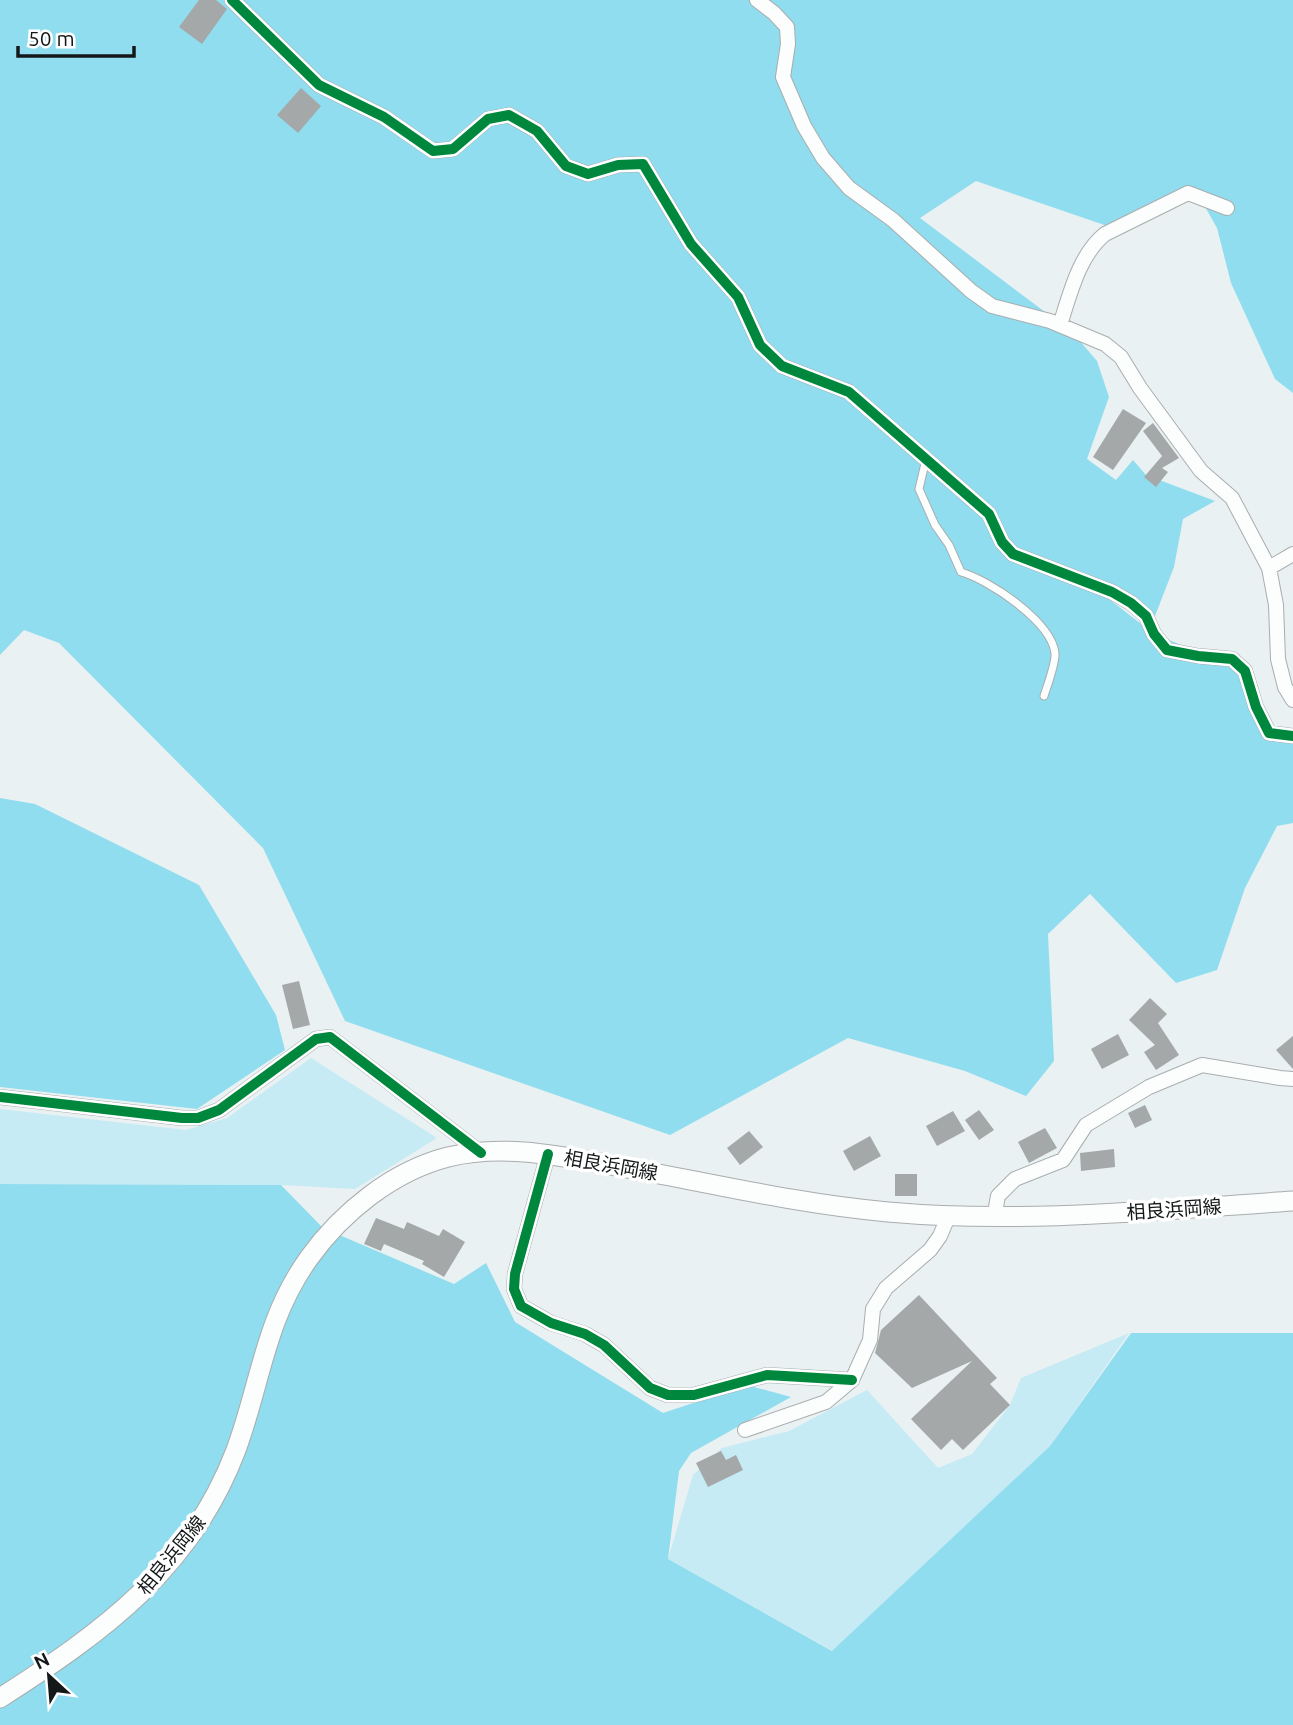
<svg xmlns="http://www.w3.org/2000/svg" width="1293" height="1725" viewBox="0 0 1293 1725" font-family="Ubuntu,'Noto Sans JP',sans-serif">
<rect width="100%" height="100%" fill="#eaf1f2"/>
<path fill="#c6ebf5" d="M311,1058L437,1138L355,1189L281,1185L0,1184V1109L186,1130L227,1118Z
M1129,1333L1050,1446L833,1651L668,1559L693,1475L722,1448L789,1431L867,1390L938,1468L972,1454L1010,1405L1021,1378Z"/>
<path fill="#90ddef" d="M0,0H1293V393L1275,379L1231,283L1217,228L1195,189L1116,229L976,181L920,218L1073,333L1097,361L1109,397L1087,459L1116,480L1133,460L1146,475L1215,501L1183,519L1174,567L1155,616L1091,585L1154,634L1245,671L1269,733L1293,740V823L1277,826L1245,888L1217,970L1176,983L1090,894L1048,934L1054,1061L1026,1096L965,1071L848,1038L670,1135L345,1021L263,848L59,643L24,630L0,655Z
M0,798L35,804L199,885L276,1015L285,1050L197,1109L0,1087Z
M0,1184L281,1185L323,1228L454,1284L486,1263L515,1322L663,1413L747,1385L791,1397L691,1453L679,1471L668,1559L832,1651L1050,1446L1131,1333H1293V1725H0V1696L110,1622L205,1503L115,1608L0,1690Z"/>
<path fill="#a4a8a9" d="M199,0H216L227,9L202,44L179,27Z
M301,88L321,106L298,133L277,115Z
M1123,409L1146,423L1113,470L1093,457Z
M1153,423L1179,458L1162,468L1168,472L1156,487L1144,477L1162,456L1143,431Z
M299,981L310,1025L293,1029L282,985Z
M1150,998L1167,1014L1158,1023L1179,1055L1156,1070L1144,1052L1155,1045L1129,1020Z
M1118,1034L1129,1055L1102,1069L1091,1049Z
M1293,1036V1069L1276,1050Z
M1145,1105L1152,1120L1135,1128L1128,1113Z
M979,1110L994,1130L979,1140L965,1120Z
M953,1111L965,1131L937,1146L926,1126Z
M1045,1128L1057,1148L1029,1163L1018,1142Z
M749,1131L763,1147L740,1165L727,1148Z
M870,1136L881,1156L854,1171L843,1151Z
M1114,1149L1115,1167L1081,1171L1080,1153Z
M895,1174H917V1196H895Z
M376,1218L404,1229L407,1222L439,1236L443,1229L465,1242L444,1277L422,1264L424,1261L384,1244L381,1251L364,1244Z
M919,1295L997,1378L990,1384L1010,1405L963,1450L952,1439L941,1450L911,1419L972,1361L912,1388L875,1353L881,1330Z
M721,1451L726,1460L736,1455L743,1470L708,1487L696,1463Z"/>
<g fill="none" stroke-linecap="round" stroke-linejoin="round">
<defs>
<path id="lane" d="M926,459L919,489L935,525L949,545L961,572C989,580 1051,621 1055,653C1056,663 1047,686 1044,696"/>
<path id="street" d="M232,0L319,85L384,117L433,151L453,149L488,119L509,115L537,131L566,166L588,174L618,165L643,164L691,244L738,297L760,345L782,366L849,392L989,514L1002,542L1013,554L1112,592L1131,603L1146,616L1154,634L1167,650L1198,656L1232,659L1245,671L1256,707L1269,733L1293,736
M757,0L774,13L787,27L788,44L783,77L804,126L823,158L849,188L893,220L971,291L992,306L1050,321L1105,344L1121,357L1140,388L1201,471L1232,498L1269,568L1276,605L1278,659L1285,687L1293,700
M1060,325C1070,294 1079,255 1105,234L1188,193L1227,208
M1269,568L1293,554
M0,1097L182,1118H198L219,1110L316,1039L330,1037L481,1153
M548,1154L515,1274L514,1289L521,1306L551,1323L585,1334L604,1345L650,1388L668,1395H694L767,1375L852,1380
M994,1218L998,1196L1015,1179L1063,1160L1086,1125L1149,1087L1202,1065L1280,1078L1293,1079
M745,1430L826,1402L852,1380L870,1340L873,1309L886,1288L930,1250L940,1236L948,1217"/>
<path id="secondary" d="M0,1698C103,1632 191,1569 236,1450C261,1382 265,1319 309,1258C342,1212 393,1171 448,1157C506,1143 564,1157 622,1167C710,1183 798,1204 888,1212C1023,1224 1158,1210 1293,1201"/>
</defs>
<use href="#lane" stroke="#a9adae" stroke-width="9"/>
<use href="#street" stroke="#a9adae" stroke-width="16"/>
<use href="#secondary" stroke="#a9adae" stroke-width="21"/>
<use href="#lane" stroke="#fcfdfd" stroke-width="7"/>
<use href="#street" stroke="#fcfdfd" stroke-width="14"/>
<use href="#secondary" stroke="#fcfdfd" stroke-width="19"/>
<defs>
<path id="cycleway" d="M232,0L319,85L384,117L433,151L453,149L488,119L509,115L537,131L566,166L588,174L618,165L643,164L691,244L738,297L760,345L782,366L849,392L989,514L1002,542L1013,554L1112,592L1131,603L1146,616L1154,634L1167,650L1198,656L1232,659L1245,671L1256,707L1269,733L1293,736
M0,1097L182,1118H198L219,1110L316,1039L330,1037L481,1153
M548,1154L515,1274L514,1289L521,1306L551,1323L585,1334L604,1345L650,1388L668,1395H694L767,1375L852,1380"/>
</defs>
<use href="#cycleway" stroke="#fff" stroke-width="15"/>
<use href="#cycleway" stroke="#00873e" stroke-width="10"/>
</g>
<g text-anchor="middle" stroke-width="7" stroke-linejoin="round" paint-order="stroke">
<g font-size="19" fill="#141819" stroke="#fff">
<text transform="translate(611 1165) rotate(10)" y="7">相良浜岡線</text>
<text transform="translate(1174 1209) rotate(-4)" y="7">相良浜岡線</text>
<text transform="translate(171 1555) rotate(-51)" y="7">相良浜岡線</text>
</g>
</g>
<g transform="translate(49 1676) rotate(334)" stroke="#ffffff" stroke-width="5" paint-order="stroke">
<path d="M0-5L12 26L0 18L-12 26Z" fill="#141819"/>
<text y="-10" font-size="19" font-weight="bold" text-anchor="middle" fill="#141819">N</text>
</g>
<path d="M18 46v10h116v-10" fill="none" stroke="#141819" stroke-width="3.5"/>
<text x="28" y="46" font-size="21" fill="#141819" stroke="#ffffff" stroke-width="5" paint-order="stroke">50 m</text>
</svg>
